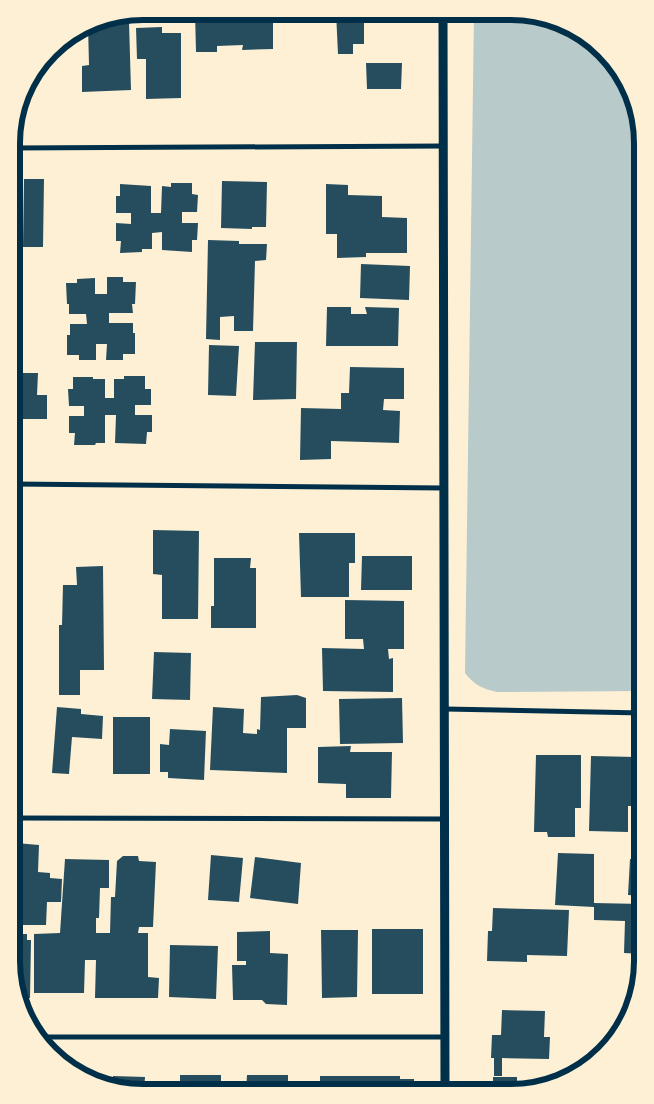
<svg xmlns="http://www.w3.org/2000/svg" width="654" height="1104" viewBox="0 0 654 1104" font-family="Roboto,sans-serif">
<rect width="100%" height="100%" fill="#fdf0d5"/>
<path fill="#b9caca" d="M474,13L537,14L598,44L633,93L643,143V691L497,692C483,689 474,685 465,673Z"/>
<path fill="#264d5e" d="M195,12H267V19H273V49L242,50L243,45L217,46V52H196Z
M336,12L364,13V44H353V54H338Z
M129,22L131,90L82,92V66L89,65L88,25Z
M162,27V33H181V98L146,99V59H137L136,28Z
M366,63H402L401,89H367Z
M24,179H44L43,247H23Z
M222,181L267,182L266,227H252V229L221,228Z
M171,183H192V194L198,195L197,212H182V223H198L197,240H192V252L162,250V232L152,233V249H142V252L120,253L121,241H116V223L131,224V213H116V196H120V184L151,186V213H161L162,186L171,187Z
M326,184L348,185V195L382,196V217L407,218V253H366V257L337,258V234H326Z
M208,240L239,241V244H267L266,260L255,261L253,331H234V316L220,317V340L206,339Z
M361,264L410,266L409,300L360,298Z
M107,277H123V282H136L135,304H132L133,313H109V323H133V333H135V354H123V360H106L107,344H96V360H79V355H67V335H70V324H87L86,314H69V304H67L66,283H77V279L95,278V294H107Z
M327,307H351V314H367L365,307L399,308L398,346H326Z
M255,342H297L296,399L253,400Z
M209,345L239,346L236,396L208,395Z
M12,362H21V373H38L37,395H47V419H12Z
M350,367L404,368V399H384L383,410L400,411L399,443L331,441V459L300,460L301,408L341,409V393H349Z
M124,376H145V389H151V405H135V415H152V432H147L146,444L115,443L116,415H105V443H96L95,445H74L75,433H69V416H84V406H69L68,389H73V377H93V379H105V398H114V379H124Z
M153,530L199,531L198,619H162V575L153,574Z
M299,533H355V563H349V597H301Z
M362,556H412V590H361Z
M214,558H251L250,568H256V628H211V606H214Z
M103,566L104,670H80V695H59V625H62L63,585H77L76,567Z
M345,600L404,601V649H388L389,659L393,658V692L323,691L322,648L364,649L363,639H345Z
M154,652L191,653L190,700L152,699Z
M297,695L306,698V728H287V773L210,770L213,707L244,709L243,733L257,734V729L260,730L261,697Z
M402,698L403,743L340,744L339,699Z
M57,707L81,709V714L103,716L102,739L72,737L69,774L52,773Z
M113,717H150V774H113Z
M170,729L206,731L204,780L168,778V772H160V744L169,745Z
M351,746L350,752H392L391,798H346V784L318,783V747Z
M536,755H581V808H575V837H548L547,832H534Z
M636,755H643V798H636V781H632V806H628V832L589,831L591,756L636,757Z
M16,843L39,845L38,872L50,873V878L62,879L61,902H47L46,925H23V934H27V940H31L30,998H19L11,961Z
M558,853L594,854V903L642,904V954L624,953L625,921L594,920V907L555,905Z
M211,855L243,858L239,902L208,900Z
M123,856H138L139,861L156,862L153,927H139L138,933H148V977L159,978L158,998H95L96,960H85L84,993H34V934L60,933L65,859L109,860V888H100L99,918H96V933H110L111,897H115L117,861Z
M255,857L301,863L298,904L250,898Z
M630,859H642V896L628,895Z
M493,908L569,910L567,956L527,955V962L487,961L488,931H492Z
M372,929H423V994H372Z
M321,930H358L357,997L322,998Z
M270,931V953L288,954L287,1005L266,1004L262,1000H233L232,965H246V961H237V932Z
M170,945L218,946L216,999L169,997Z
M502,1010L545,1011L544,1037H550L549,1059L502,1058V1076H494V1058H491L492,1035H501Z
M180,1075H221V1092H180Z
M247,1075H288V1092H246Z
M113,1076L145,1077L144,1092H125L113,1087Z
M320,1076H400V1079H414V1092H320Z
M493,1077H517V1084L546,1086L511,1093H493Z
M553,1078H568L561,1083L552,1085Z"/>
<g fill="none" stroke-linecap="round" stroke-linejoin="round">
<path stroke="#003049" stroke-width="5" d="M12,148L444,146
M12,484L444,488
M445,709L643,713
M11,818L445,819
M41,1037H445"/>
<path stroke="#003049" stroke-width="9" d="M443,13L445,1093"/>
</g>
<path d="M0 0H654V1104H0ZM143 20H511A123 123 0 0 1 634 143V961A123 123 0 0 1 511 1084H143A123 123 0 0 1 20 961V143A123 123 0 0 1 143 20Z" fill="#fdf0d5" fill-rule="evenodd"/>
<path fill="none" stroke="#003049" stroke-width="6" d="M143 20H511A123 123 0 0 1 634 143V961A123 123 0 0 1 511 1084H143A123 123 0 0 1 20 961V143A123 123 0 0 1 143 20Z"/>
</svg>
